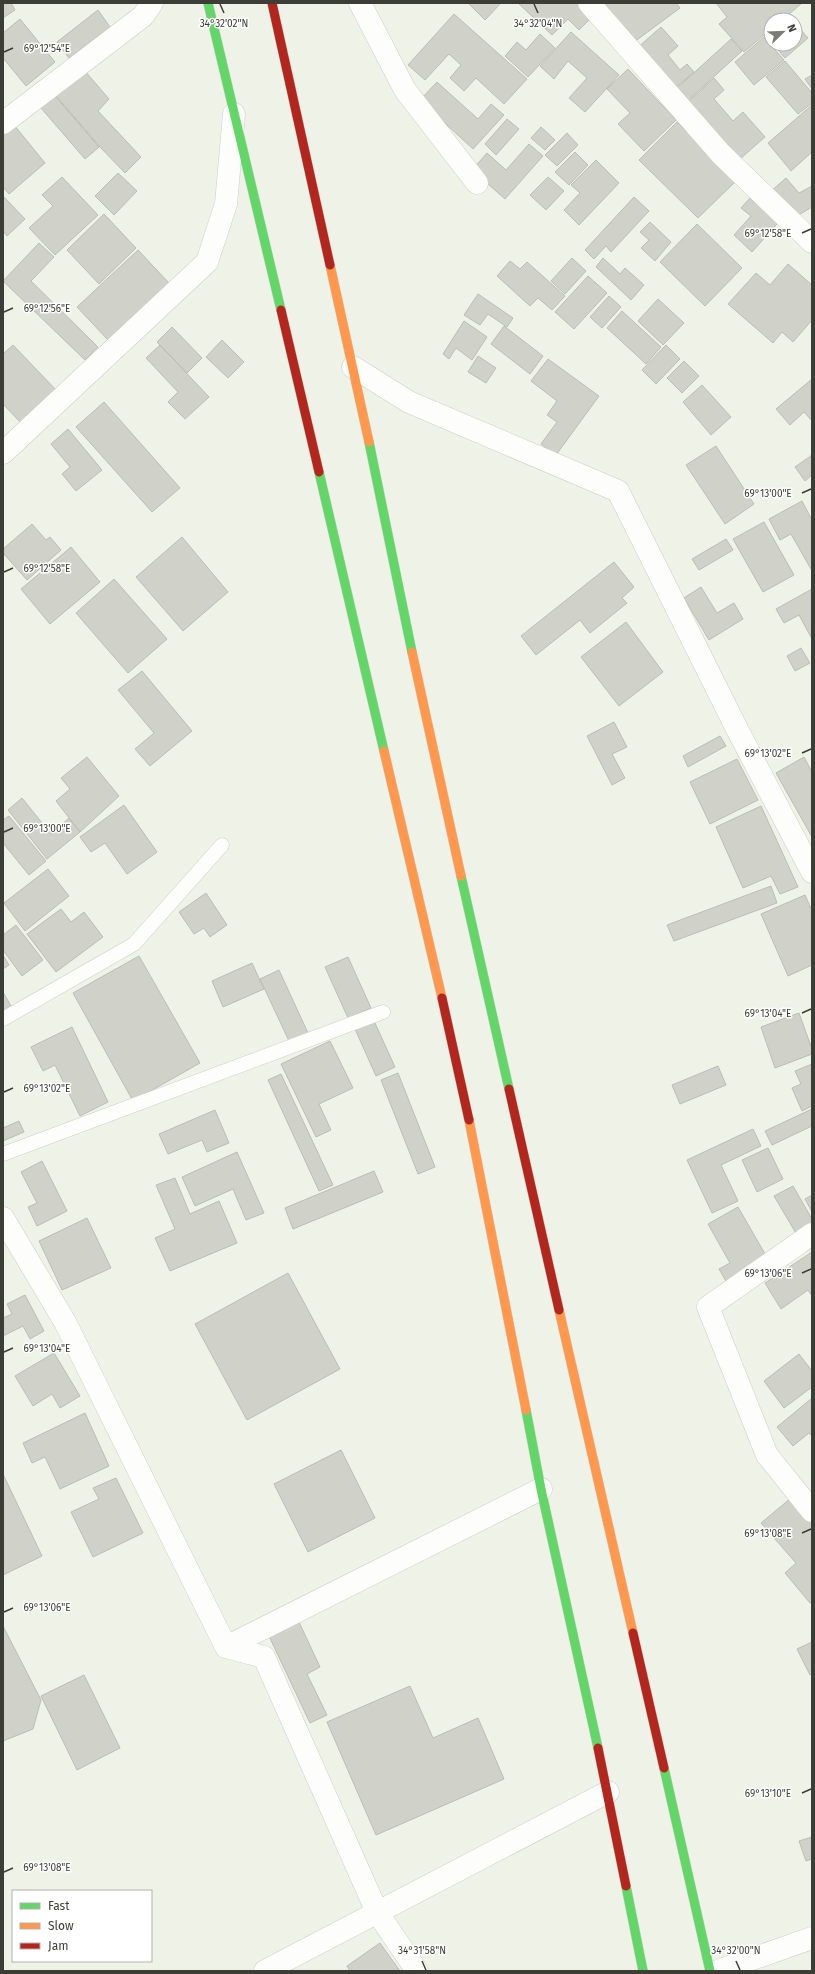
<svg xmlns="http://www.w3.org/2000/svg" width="815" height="1974" viewBox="0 0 815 1974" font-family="'Fira Sans',sans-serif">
<rect width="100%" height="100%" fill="#eff2e7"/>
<path fill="#d0d2ca" stroke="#bbbdb6" d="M3,3H11L15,10L3,18Z
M468,3H501L485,20Z
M518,3H578L592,17L579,30L568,19L552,35Z
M605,3H676L680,8L630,45L602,6Z
M716,3H802L782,20H771V29L744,52L719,24L727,17Z
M98,10L110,27L69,58L57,42Z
M454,14L527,79L504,104L476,78L464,91L450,78L461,65L449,54L425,80L408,65Z
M20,19L55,62L26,86L3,58V33Z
M795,23L808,38L785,58L773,44H795Z
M661,27L678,46L668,55L680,70L687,64L694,72L673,90L636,49Z
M571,32L619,75L585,112L569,98L587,78L568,61L554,79L540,66Z
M540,34L555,48L528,77L505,56L517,42L526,50Z
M764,37L784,60L754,85L735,62Z
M731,39L742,51L685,103L674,91Z
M785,61L812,93V103L798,114L766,77Z
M628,69L676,120L644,151L618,124L630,113L607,89Z
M84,70L109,99L98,111L141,157L125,173L100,147L56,96Z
M812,75V89L805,79Z
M714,78L724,90L714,99L733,121L743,112L765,137L740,159L689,101Z
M437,82L478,119L491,104L504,115L473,149L420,100Z
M55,96L99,147L85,159L41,108Z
M812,105V152L791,171L768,143Z
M507,119L519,129L496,155L485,144Z
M677,122L736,181L698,218L639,160Z
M14,125L45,163L9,194L3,187V134Z
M541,127L555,140L545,150L531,138Z
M567,133L578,145L557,166L545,155Z
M529,144L543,156L505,199L472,170L487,153L506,170Z
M575,152L588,165L569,185L555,172Z
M596,160L619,183L579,225L564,210L580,193L571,185Z
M118,173L137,191L114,215L95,196Z
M62,177L98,215L55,255L29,228L53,206L42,195Z
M548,177L564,191L546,210L530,195Z
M786,178L799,193L812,186V207L792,219L770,192Z
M3,196L25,219L7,236L3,231Z
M634,197L649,211L611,252L606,246L594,259L585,250Z
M750,198L778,223L752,252L734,235L751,216L741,208Z
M104,214L136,248L99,284L67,250Z
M650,222L671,242L655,261L641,248L649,240L640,232Z
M697,224L742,268L705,306L660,262Z
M39,243L54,257L31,281L98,347L85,360L3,281Z
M138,250L169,283L108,340L77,307Z
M572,258L586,271L565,294L551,281Z
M603,258L620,274L625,268L644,285L631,300L596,267Z
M510,261L520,269L527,262L565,296L552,310L538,298L530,306L497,276Z
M788,264L812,285V320L793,342L782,332L773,343L728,304L756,273L770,285Z
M588,276L607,293L574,329L555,312Z
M478,294L513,318L507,327L488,314L480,325L464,315Z
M609,296L621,307L602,328L590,317Z
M658,299L684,323L663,345L638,321Z
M622,311L661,347L646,364L607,328Z
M464,321L487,337L472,360L456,348L449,359L443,354Z
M504,326L543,356L530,374L491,344Z
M172,327L202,358L187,373L157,342Z
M222,340L244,362L228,378L206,357Z
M13,345L56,390L21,423L3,404V354Z
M160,345L209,397L185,419L168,402L178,392L146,358Z
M666,345L680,359L656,384L642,370Z
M478,356L496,368L486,383L468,372Z
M548,359L599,396L556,455L541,444L557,422L547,415L557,401L531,381Z
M684,361L699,376L682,393L667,378Z
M812,379V421L804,412L790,425L776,409Z
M702,385L731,417L711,435L683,402Z
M104,402L180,488L152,512L76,427Z
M68,429L102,470L76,491L62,474L70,467L51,444Z
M716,446L754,504L725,524L686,465Z
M812,455V475L805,481L795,467Z
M802,501L812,520V571L791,534L780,540L769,519Z
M764,522L794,575L763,592L733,539Z
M32,524L46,540L50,537L61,550L27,580L3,553V549Z
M182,537L228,592L183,631L136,577Z
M726,539L733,550L699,570L692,559Z
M71,547L100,582L50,624L21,589Z
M614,562L634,587L622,598L627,603L590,633L580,620L536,655L521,636Z
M114,579L167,639L128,673L76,613Z
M701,587L717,613L734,603L743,619L709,640L684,598Z
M812,589V639L799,615L784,623L776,609Z
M626,622L663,672L619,706L581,657Z
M801,648L810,663L795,671L787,656Z
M142,671L192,731L150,766L135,749L154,733L118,690Z
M614,722L627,747L612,754L625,778L612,785L587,736Z
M720,736L726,746L688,767L683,756Z
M87,757L119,796L80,832L56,801L70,789L61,778Z
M804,757L812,772V837L776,773Z
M737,759L758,800L710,824L690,782Z
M22,798L51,834L69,818L80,832L47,859L8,810Z
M124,805L157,852L127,874L105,843L91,852L80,837Z
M761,806L798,887L780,894L771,876L743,888L716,827Z
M9,816L46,861L29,875L3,843V820Z
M48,869L69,896L25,931L4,903Z
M771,886L777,903L674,941L667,925Z
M206,893L227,925L210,937L204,928L194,934L179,912Z
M805,895L812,911V965L788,976L761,914Z
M61,909L71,922L84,912L103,937L56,972L27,934Z
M16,925L43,960L22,976L3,950V935Z
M3,955L9,965L3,969Z
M139,956L200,1063L133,1101L73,993Z
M348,957L371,1008L348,1018L325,967Z
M252,963L264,989L223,1007L212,981Z
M279,970L308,1033L289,1041L260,979Z
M3,992L11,1006L3,1011Z
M799,1013L812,1049V1054L775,1068L761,1027Z
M374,1021L395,1067L376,1076L355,1029Z
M72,1027L108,1102L80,1116L55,1065L43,1071L31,1047Z
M330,1041L353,1088L319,1104L331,1130L316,1137L281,1064Z
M812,1064V1106L802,1111L792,1088L801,1084L795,1071Z
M718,1066L726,1085L680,1104L672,1085Z
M398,1073L435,1167L418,1174L381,1080Z
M281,1074L333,1185L319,1191L268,1080Z
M812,1109V1126L772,1145L765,1131Z
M215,1110L229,1143L207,1152L202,1140L168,1154L159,1134Z
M19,1121L24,1132L3,1141V1128Z
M753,1129L761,1146L721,1165L738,1201L712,1213L687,1160Z
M768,1148L783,1179L757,1192L742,1160Z
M237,1152L264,1213L246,1220L233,1189L195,1206L182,1177Z
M42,1161L67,1211L37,1226L28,1207L37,1203L21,1172Z
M374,1171L383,1192L293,1229L285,1208Z
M175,1178L190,1214L219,1201L237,1243L170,1271L155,1238L175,1229L156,1185Z
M793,1186L812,1219V1226L797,1235L774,1196Z
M812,1195V1212L805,1199Z
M738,1207L768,1259L727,1283L719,1269L730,1263L708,1224Z
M87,1218L111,1268L62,1290L39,1241Z
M812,1252V1296L808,1290L781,1309L765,1283Z
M288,1273L340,1369L247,1420L195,1324Z
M25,1295L44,1331L30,1339L23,1326L3,1336V1318L12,1314L7,1304Z
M54,1353L80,1396L60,1408L52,1394L33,1406L15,1376Z
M799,1354L812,1371V1387L784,1408L764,1381Z
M812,1398V1436L809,1433L793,1446L777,1427Z
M85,1413L109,1466L60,1489L45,1457L32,1463L23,1443Z
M341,1450L375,1518L308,1552L274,1484Z
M3,1474L42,1556L3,1575Z
M116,1478L143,1533L93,1557L71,1512L99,1499L93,1488Z
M791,1498L812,1522V1602L810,1603L785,1573L796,1563L761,1523Z
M298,1620L320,1667L307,1674L327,1715L310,1723L268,1634Z
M3,1626L41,1700L33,1729L3,1741Z
M812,1642V1674L810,1675L797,1649Z
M84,1675L120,1748L77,1770L41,1696Z
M410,1686L433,1738L478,1718L504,1779L376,1835L327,1722Z
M812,1837V1859L806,1861L799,1841Z
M380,1943L400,1971H350L347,1966Z"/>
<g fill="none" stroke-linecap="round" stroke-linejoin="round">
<defs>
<path id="lane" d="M3,1019L134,944L222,845
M3,1154L383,1012"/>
<path id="street" d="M360,3L405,90L477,183
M589,3L721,154L812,242
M3,123L143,16L152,3
M353,367L409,402L618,491L737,729L812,872
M3,453L207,262L226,204L234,114
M3,1218L65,1322L226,1647L264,1657L377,1912L417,1971
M812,1234L708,1307L767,1455L812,1511
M226,1647L541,1489
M265,1971L608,1792
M718,1971L812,1938"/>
<path id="fast" d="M208,3L281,310
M369,442L412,652
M319,472L384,751
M461,876L509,1089
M526,1410L541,1489L598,1748
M664,1768L710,1971
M626,1886L643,1971"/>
<path id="slow" d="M330,265L369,442
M412,652L461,876
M384,751L442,998
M469,1120L526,1410
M559,1310L633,1633"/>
<path id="jam" d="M272,3L330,265
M281,310L319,472
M442,998L469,1120
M509,1089L559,1310
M633,1633L664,1768
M598,1748L626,1886"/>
</defs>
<use href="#lane" stroke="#cdcfc7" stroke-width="15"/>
<use href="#street" stroke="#cdcfc7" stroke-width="23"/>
<use href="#fast" stroke="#cdcfc7" stroke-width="10"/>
<use href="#slow" stroke="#cdcfc7" stroke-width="10"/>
<use href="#jam" stroke="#cdcfc7" stroke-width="10"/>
<use href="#lane" stroke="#fdfdfb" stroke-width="14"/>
<use href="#street" stroke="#fdfdfb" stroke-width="22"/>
<use href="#fast" stroke="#63d668" stroke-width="9"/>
<use href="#slow" stroke="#ff974d" stroke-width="9"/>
<use href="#jam" stroke="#b3261e" stroke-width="9"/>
</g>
<path fill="none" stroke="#3c3d36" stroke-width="1.5" d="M220,4L224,13M534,4L538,13M4,52L13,48M802,233L811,229M4,312L13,308M802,493L811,489M4,572L13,568M802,753L811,749M4,832L13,828M802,1013L811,1009M4,1092L13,1088M802,1273L811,1269M4,1352L13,1348M802,1533L811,1529M4,1612L13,1608M802,1793L811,1789M4,1872L13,1868M422,1961L426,1970M736,1961L740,1970"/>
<g font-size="10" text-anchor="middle" fill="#3c3d36" stroke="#fff" stroke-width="3" stroke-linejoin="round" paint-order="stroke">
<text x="224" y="27">34°32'02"N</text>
<text x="538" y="27">34°32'04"N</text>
<text x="47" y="52">69°12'54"E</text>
<text x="768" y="237">69°12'58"E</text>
<text x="47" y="312">69°12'56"E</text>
<text x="768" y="497">69°13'00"E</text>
<text x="47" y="572">69°12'58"E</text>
<text x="768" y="757">69°13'02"E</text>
<text x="47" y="832">69°13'00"E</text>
<text x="768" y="1017">69°13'04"E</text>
<text x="47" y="1092">69°13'02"E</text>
<text x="768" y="1277">69°13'06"E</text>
<text x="47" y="1352">69°13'04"E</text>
<text x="768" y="1537">69°13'08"E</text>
<text x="47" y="1611">69°13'06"E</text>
<text x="768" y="1797">69°13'10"E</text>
<text x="47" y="1871">69°13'08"E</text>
<text x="422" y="1954">34°31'58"N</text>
<text x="736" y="1954">34°32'00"N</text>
</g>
<rect width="815" height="1974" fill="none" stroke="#3c3d36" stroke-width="8"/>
<rect x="12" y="1890" width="140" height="72" fill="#ffffff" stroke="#b1b1af"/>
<rect x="20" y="1903" width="20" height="6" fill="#63d668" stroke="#b1b1af"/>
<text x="48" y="1910" font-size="12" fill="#3c3d36">Fast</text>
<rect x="20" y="1923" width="20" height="6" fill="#ff974d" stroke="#b1b1af"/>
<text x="48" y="1930" font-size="12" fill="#3c3d36">Slow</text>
<rect x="20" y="1943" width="20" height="6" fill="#b3261e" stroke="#b1b1af"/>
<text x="48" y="1950" font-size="12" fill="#3c3d36">Jam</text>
<g transform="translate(783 32) rotate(67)"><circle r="19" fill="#ffffff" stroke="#b1b1af"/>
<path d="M0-3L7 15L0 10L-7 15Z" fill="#7b7c74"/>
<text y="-6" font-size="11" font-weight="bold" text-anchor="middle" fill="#3c3d36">N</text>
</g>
</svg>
